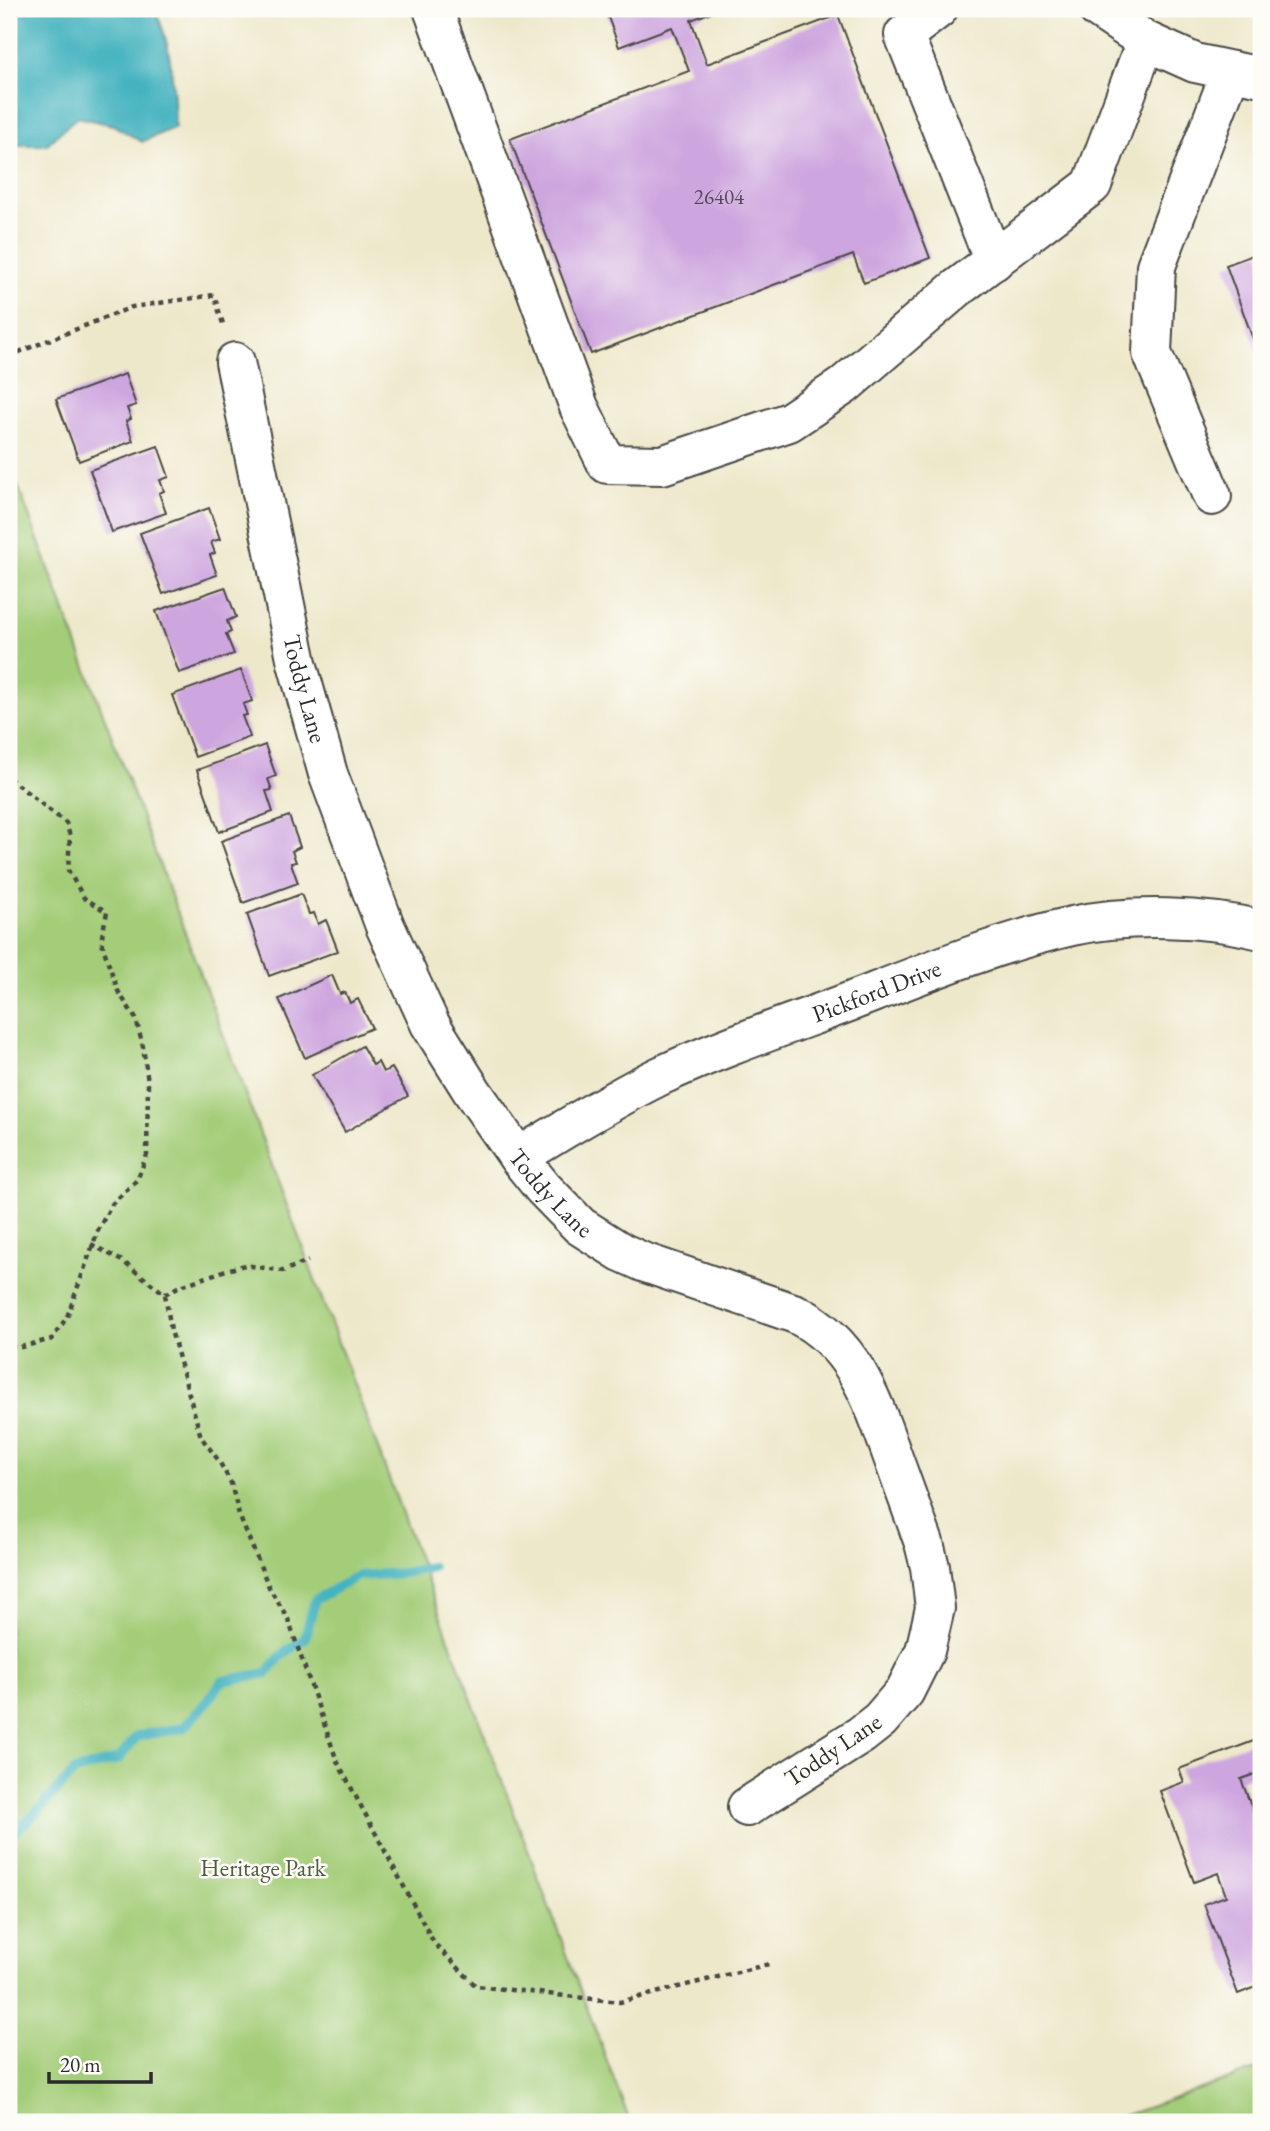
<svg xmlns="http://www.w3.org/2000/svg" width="1270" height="2131" viewBox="0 0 1270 2131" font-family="'EB Garamond',serif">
<rect width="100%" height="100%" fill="#fdfcf7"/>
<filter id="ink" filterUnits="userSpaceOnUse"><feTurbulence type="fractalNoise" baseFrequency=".0143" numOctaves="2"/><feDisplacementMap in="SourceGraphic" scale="14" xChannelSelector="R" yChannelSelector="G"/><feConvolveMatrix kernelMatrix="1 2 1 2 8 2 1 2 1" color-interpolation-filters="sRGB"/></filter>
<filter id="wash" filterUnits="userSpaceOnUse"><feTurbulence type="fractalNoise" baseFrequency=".00686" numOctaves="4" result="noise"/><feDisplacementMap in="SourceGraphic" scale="28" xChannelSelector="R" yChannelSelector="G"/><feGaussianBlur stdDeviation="1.57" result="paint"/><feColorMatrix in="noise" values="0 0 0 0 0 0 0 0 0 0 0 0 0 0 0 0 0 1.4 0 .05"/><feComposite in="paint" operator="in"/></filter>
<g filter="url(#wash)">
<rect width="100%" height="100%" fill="#eee8cb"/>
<path fill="#a4cd79" stroke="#687c52" stroke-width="2" d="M9,462L560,1936L630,2122H9Z
M1261,2068V2122H1106Z"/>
<path fill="#44b3bf" stroke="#386f75" stroke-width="2" d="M9,9H154C172,41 174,90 175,127L142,142L113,125L77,117L46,145H13L9,124V83L15,62L9,38Z"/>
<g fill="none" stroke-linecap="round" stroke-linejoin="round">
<path stroke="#44b3bf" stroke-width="10" d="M9,1836L32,1817L75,1771L119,1759L137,1736L183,1728L208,1701L222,1681L267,1673L281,1656L305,1638L315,1600L357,1576L404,1573L432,1567"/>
</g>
<g id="blocks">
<path fill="#cea6df" d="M605,9H719L691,20L707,64L838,15L930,258L864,283L853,255L591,354L510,139L689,71L672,27L619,47Z
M1261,252V361L1226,265Z
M125,374L136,405L127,408L131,419L126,421L133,441L79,461L56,399Z
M158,446L169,477L160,480L164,491L159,493L166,513L112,532L90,470Z
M209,508L220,539L211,542L215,553L210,555L217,575L163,594L140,533Z
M225,587L236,617L227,621L231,632L226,634L234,654L179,673L156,611Z
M241,670L252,701L243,704L247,715L242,716L250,737L195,757L172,695Z
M265,745L276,776L268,779L272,790L266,791L273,812L219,832L197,770Z
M289,816L300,847L292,851L296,862L291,863L298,883L243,903L221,841Z
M301,894L309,914L314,913L318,924L326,920L338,951L269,976L247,914Z
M332,975L340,994L345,992L350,1003L358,999L372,1028L305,1058L279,999Z
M362,1046L373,1065L378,1062L383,1072L392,1068L408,1096L345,1132L312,1075Z
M1259,1739L1261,1772L1241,1779L1261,1832V1985L1238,1994L1204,1904L1226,1896L1218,1873L1194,1882L1160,1791L1184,1782L1179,1769Z"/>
</g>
</g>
<g filter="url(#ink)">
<use href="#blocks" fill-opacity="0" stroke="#484743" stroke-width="2"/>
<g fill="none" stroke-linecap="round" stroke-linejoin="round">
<defs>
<g id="minor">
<path d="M433,9L579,407L607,464L662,465L789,422L843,386L956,289L1092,185L1146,41"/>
<path d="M938,9L904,35L994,261"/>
<path d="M1098,9L1146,41L1195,63L1261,77"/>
<path id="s1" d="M235,362L297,663L328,774L385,926L430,1024L472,1091L518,1157L543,1188L580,1226L621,1252L643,1262L796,1314C852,1342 871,1396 891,1452C902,1482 913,1513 924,1543L930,1567L935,1608L925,1651L905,1691L880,1720L861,1735L747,1807"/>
<path d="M1212,496L1152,353L1156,266L1231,71"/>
<path id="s2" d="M518,1157C565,1129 611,1100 660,1076C722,1047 788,1025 852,1001C924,973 997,943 1072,926C1129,914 1205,916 1261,930"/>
</g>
</defs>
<use href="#minor" stroke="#484743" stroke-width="42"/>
<path stroke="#484743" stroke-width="4.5" stroke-dasharray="5 5" stroke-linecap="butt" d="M9,356L132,307L214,295L224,327
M9,778L66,823L70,836L68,870L84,898L107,912L102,936L103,947L118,991L136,1019L143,1047L148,1082L147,1155L137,1180L112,1204L99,1228L67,1317L52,1339L21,1347L9,1346
M91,1244L122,1261L165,1294L171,1330L201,1437L219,1461L231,1483L239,1515L269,1587L288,1619L337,1761L434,1943L476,1986L620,2002L773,1963
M165,1294L178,1287L223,1271L245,1265L283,1271L308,1261"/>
<use href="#minor" stroke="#fff" stroke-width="38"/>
</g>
</g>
<g text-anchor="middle" stroke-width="5" stroke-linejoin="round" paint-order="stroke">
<g font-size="21" fill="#544a58">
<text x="719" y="204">26404</text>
</g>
<g font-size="24" fill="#2b2b2b" stroke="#fdfcf7">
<text dy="8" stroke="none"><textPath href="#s1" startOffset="334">Toddy Lane</textPath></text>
<text dy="8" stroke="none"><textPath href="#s2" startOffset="396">Pickford Drive</textPath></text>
<text dy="8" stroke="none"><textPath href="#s1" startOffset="901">Toddy Lane</textPath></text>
<text transform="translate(833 1750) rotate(-34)" y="8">Toddy Lane</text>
</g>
<g font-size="24" fill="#4f5c42" stroke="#fdfcf7">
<text x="263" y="1876">Heritage Park</text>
</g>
</g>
<rect width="1270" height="2131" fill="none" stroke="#fdfcf7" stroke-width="35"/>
<path d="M49 2072v10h102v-10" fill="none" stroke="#2b2b2b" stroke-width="3.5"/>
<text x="60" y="2072" font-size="21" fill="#2b2b2b" stroke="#fdfcf7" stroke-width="5" paint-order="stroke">20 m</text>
</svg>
